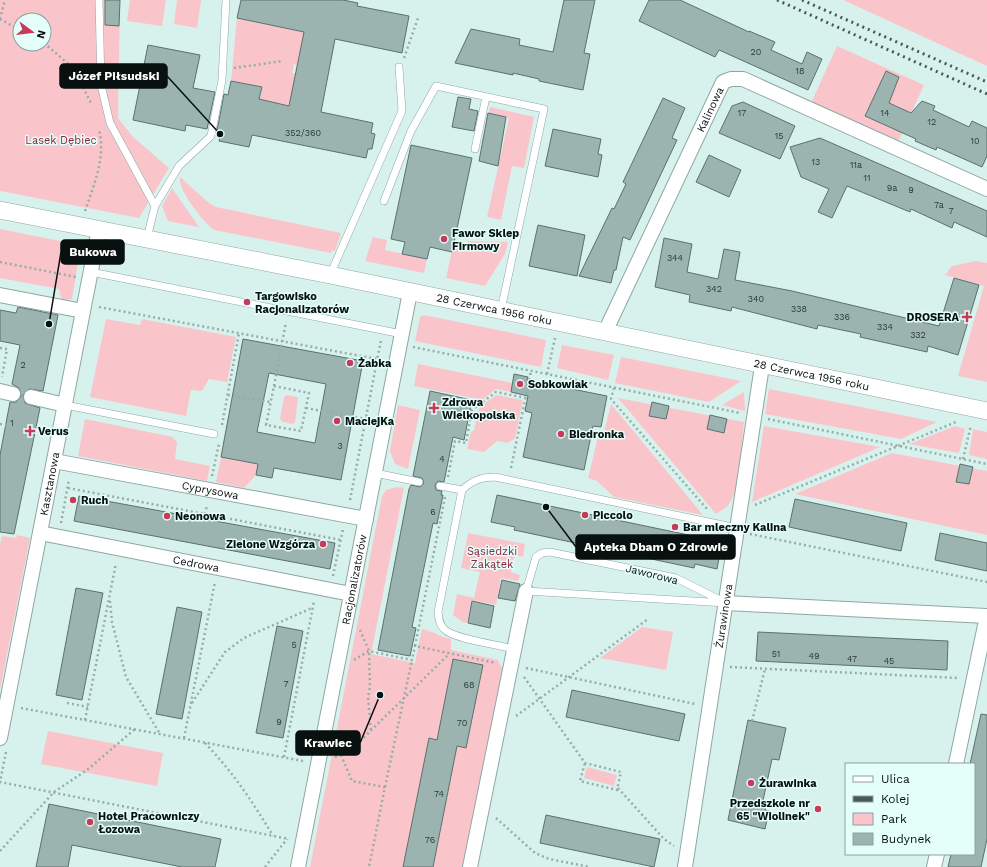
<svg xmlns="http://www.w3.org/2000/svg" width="987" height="867" viewBox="0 0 987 867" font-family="'Work Sans',sans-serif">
<rect width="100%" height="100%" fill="#d7f2ed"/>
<path fill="#fac5ca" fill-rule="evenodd" d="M0,0H120L118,118L133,137L169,168L139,218L0,191ZM20,20H44V44H20Z
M130,0H166L162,26L127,21Z
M177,0H201L197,28L174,24Z
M843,0H987V66Z
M237,18L304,32L297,65L294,64L292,73L296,74L293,106L270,102L258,107L262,87L231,81Z
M837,46L924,85L898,142L811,103Z
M490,107L534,117L524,168L512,166L501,220L487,217L509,118L489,113Z
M180,177L209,203L216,207L341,233L335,251L332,250L331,253L214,230C204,223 177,189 180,177Z
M172,188L199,227L168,221L162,206Z
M0,229L70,243L77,250L79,257L72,299L62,301L59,289L0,278Z
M373,237L387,240L385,250L427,259L424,273L365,261Z
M468,241L508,242L505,254L485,286L446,278L454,242L466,245Z
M976,261L987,263V382L958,376L984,286L945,275L952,266Z
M424,315L546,340L541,367L415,341L420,317Z
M106,319L140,325L142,319L236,337L227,382L209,379L202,391L191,390L186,416L90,397Z
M562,345L614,355L608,380L557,368Z
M621,357L741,381L709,402L615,383Z
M418,364L513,383L511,392L496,389L482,400L414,386Z
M769,389L937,422L901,439L765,414Z
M744,392L745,411L722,405Z
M287,395L298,397L295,422L293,424L283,422L280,419L284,397Z
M496,395L523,400L515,438L508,443L497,441L484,452L467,449L471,432L474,430L479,408Z
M618,398L744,422L737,489L728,506L716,514Z
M611,404L703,515L614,497L597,481L588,478L598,437L604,432Z
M398,405L420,410L408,469L395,464L390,451Z
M85,419L173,437L177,443L175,459L210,466L207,481L78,456Z
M764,426L880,447L752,502Z
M955,426L965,429L959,453L909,444Z
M973,429L987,432V459L969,455Z
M892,453L987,471V535L795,494Z
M221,457L258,464L256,475L244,488L216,482Z
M397,487L404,488L371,654L415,663L422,629C433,631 440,637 451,639V650L498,660L504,672L464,867H310L382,496L386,490Z
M468,533L525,544L523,557L514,555L511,572L520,575L518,581L501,578L496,605L472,600L467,623L462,622L453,615L457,594L474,598L480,572L461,568Z
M17,535L30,538L0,690V544L2,536L16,538Z
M642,627L673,632L666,670L600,658Z
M48,731L163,753L157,786L41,764Z
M587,767L617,775L614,786L584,778Z"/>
<path fill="#9bb4b0" stroke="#5a716d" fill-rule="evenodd" d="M105,0H120L119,26L105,25Z
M241,0H343L358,3L357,6L409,16L402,53L335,39L321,112L373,123L371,133L375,134L372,149H368L366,158L252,135L249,147L219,141L221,132L217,131L224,94L228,95L231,81L262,87L259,99L289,106L304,32L237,18Z
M564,0H595L584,53L590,54L583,90L539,81V79L513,73V75L455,63L471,29L520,39L519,45L553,52Z
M649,0H680L749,32V31L775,42L771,50L802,64L807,52L822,59L808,90L719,50L715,57L639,21Z
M148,45L200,55L193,88L215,92L207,129L186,125L185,131L133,120Z
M886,71L899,77L889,103L911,113L922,101L935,106L933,110L969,127L972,121L987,128V156L982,167L937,147L936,150L915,141L916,139L865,116Z
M458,97L471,99L469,109L478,111L474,131L452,127Z
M663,98L685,108L672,138L677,140L630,240L623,237L616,270H614L611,283L579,276L612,208L614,209L626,184L623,182Z
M743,102L795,126L780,159L719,133L732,106Z
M488,113L506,117L498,166L479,161Z
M553,129L601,139L598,154L602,155L598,177L545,166Z
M820,138L987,211V237L954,222L952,228L911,209L910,212L847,186L832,218L818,212L829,189L801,177L790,147Z
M411,145L472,158L452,252L430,247L427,259L402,254L405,242L391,239Z
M709,155L741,170L729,197L696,182Z
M538,225L585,235L577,276L529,266Z
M664,238L692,244L687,272L718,279L724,249L740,252L735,280L792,291L939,326L954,278L979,285L958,355L928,346L927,352L860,337L861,334L818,325L817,329L732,307L731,311L689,302L690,295L655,287Z
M18,307L58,315L43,391L29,389L23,395L25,403L40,408L14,534L0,532V455L10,402H16L21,396L19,388L12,384L20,345L0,341V310L16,313Z
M243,339L363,361L341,480L274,468L272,478L256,475L258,464L221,457ZM269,373L326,384L315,443L257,432Z
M514,374L528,377L527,380L607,396L601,427L593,426L584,470L523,457L532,413L525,411L528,396L511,392Z
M430,391L472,400L464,440L453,437L444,482L438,481L435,485L436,490L442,491L441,495H443L437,524L433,523L412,627L416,628L410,656L378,650L409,489L411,485L420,487L424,483L422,478L413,476Z
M652,402L669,406L666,419L649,416Z
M710,415L727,419L724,433L707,429Z
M960,464L973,467L969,484L956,482Z
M497,495L722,542L717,569L695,564L694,568L514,530L515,527L491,522Z
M79,496L335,543L330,569L74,521Z
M795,499L907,523L901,551L789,527Z
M940,533L987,543V571L935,560Z
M502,580L520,584L515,601L498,598Z
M76,588L103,593L82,700L56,695Z
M472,601L494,606L490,628L468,623Z
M177,607L202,612L182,719L156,714Z
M277,626L303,631L283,738L256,733Z
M758,632L948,641L947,670L756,661Z
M453,659L483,665L466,748L457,746L433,867H403L429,738L437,740Z
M572,690L685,714L679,741L566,717Z
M981,714L987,715V839L981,867H948L951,854H974V764H970Z
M748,720L786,728L779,760L772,759L762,805L766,806L765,810L769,811L765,829L728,820Z
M49,804L221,839L215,867H182L72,845L68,867H36Z
M546,815L660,839L654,867L540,843Z"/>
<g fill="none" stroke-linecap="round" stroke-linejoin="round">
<defs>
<path id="service" d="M99,0L101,85L110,123L155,206L147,238
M475,149L486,97
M384,201L411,131L436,86L544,109L501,310
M155,206L179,166L211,136L222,80L226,0
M91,272L402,334
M330,275L402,111L399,67
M65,405L214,434
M375,473L419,482
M440,486L462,490
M550,552L676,578L726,603L526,591L536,557L542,553Z
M514,649C500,645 453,639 444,629C439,624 439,619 438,612L462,490C472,481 481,477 495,477L737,528"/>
<g id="minor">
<path d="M0,295L83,311"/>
<path id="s1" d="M605,332L723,82L731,79H743L987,189"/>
<path d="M0,391L13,394"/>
<path d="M31,397L65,405"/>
<path id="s2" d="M54,461L366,519"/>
<path id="s3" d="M40,533L351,594"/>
<path d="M726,603L987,616"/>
<path id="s4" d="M0,738L99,229"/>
<path d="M956,764L987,616"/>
<path id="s5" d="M298,867L410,292"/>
<path d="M470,867L526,591"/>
<path id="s6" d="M685,867L762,366"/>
<path d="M934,867L937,854"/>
</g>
<g id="tertiary">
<path id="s7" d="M0,210L330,275L987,411"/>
</g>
</defs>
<use href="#service" stroke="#8ea7a3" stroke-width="8"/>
<use href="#minor" stroke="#8ea7a3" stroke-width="16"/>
<use href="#tertiary" stroke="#8ea7a3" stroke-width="18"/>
<path stroke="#96aca8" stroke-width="2.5" stroke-dasharray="2 3" stroke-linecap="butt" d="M0,19L20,30
M0,19L5,0
M44,43L73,68L92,105
M404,58L418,18
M234,68L283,61
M85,211C94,184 106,158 99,129
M0,262L76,277
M99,307L377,359
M413,347L740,413
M0,348L7,349L2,377
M547,374L555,338
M274,386L309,393L301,431L266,425Z
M274,386L286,322
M614,388L611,399L707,509
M228,395L270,402
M306,408L366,419
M768,419L987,464
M0,424L6,425
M222,425L239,333
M963,459L971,425
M511,468L531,371
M212,476L219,444
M448,477L455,441L466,443L472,410L496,392L526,398
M68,488L341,540
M445,497L415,646L496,663
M350,500L381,340
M755,505L956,422
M205,514L207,505
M61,523L69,479
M750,534L987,582
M333,576L343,529
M110,601L112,622L126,677L160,734
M360,630L369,651L370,687L368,697L371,730
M354,660L369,651L412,660L415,646
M730,667L959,678
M526,668L695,704
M524,677L585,763L621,772L617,790L580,781L585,763
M67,703L88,707
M192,703L225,652L244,638L312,608
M21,708L303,761
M516,716L648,619
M85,720L116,563
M752,721L765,669
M184,738L215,582
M205,743C232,771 253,802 273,836
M6,752L0,782L289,839
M341,755L352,781L385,787L369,867
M284,757L314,601
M335,757L352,749L449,654
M385,787L412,660
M618,788L664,839L674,846
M496,818L535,853L549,859L590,867
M0,851L54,792L87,770L135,729
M265,867L287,839"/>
<use href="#service" stroke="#fff" stroke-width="7"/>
<use href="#minor" stroke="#fff" stroke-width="14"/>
<use href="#tertiary" stroke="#fff" stroke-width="17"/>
<path stroke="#495855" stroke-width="3" stroke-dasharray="2 4" stroke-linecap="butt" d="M777,0L987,94
M802,0L987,82"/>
</g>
<g fill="#c93959" stroke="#e4fffa" stroke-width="1.5">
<circle cx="444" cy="239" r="4"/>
<circle cx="247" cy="302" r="4"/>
<path d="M965 311h4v4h4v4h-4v4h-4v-4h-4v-4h4z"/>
<circle cx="350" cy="363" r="4"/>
<circle cx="520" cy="384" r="4"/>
<path d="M432 402h4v4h4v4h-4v4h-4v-4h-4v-4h4z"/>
<circle cx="337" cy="421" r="4"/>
<path d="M28 425h4v4h4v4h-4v4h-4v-4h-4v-4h4z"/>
<circle cx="561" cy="434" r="4"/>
<circle cx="73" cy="500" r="4"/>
<circle cx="585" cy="515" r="4"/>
<circle cx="167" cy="516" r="4"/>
<circle cx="675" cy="527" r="4"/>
<circle cx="323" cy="544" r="4"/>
<circle cx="751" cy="783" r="4"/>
<circle cx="818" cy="809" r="4"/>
<circle cx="90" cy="822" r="4"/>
</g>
<g text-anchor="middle" stroke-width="3" stroke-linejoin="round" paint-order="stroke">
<g font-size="9" fill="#2d3a37">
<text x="756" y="55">20</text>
<text x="800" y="74">18</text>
<text x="742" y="116">17</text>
<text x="885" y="116">14</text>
<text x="932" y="125">12</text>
<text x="303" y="136">352/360</text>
<text x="779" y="139">15</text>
<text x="975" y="144">10</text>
<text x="816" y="165">13</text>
<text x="856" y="168">11a</text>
<text x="867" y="181">11</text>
<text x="892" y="191">9a</text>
<text x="911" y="193">9</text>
<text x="939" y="208">7a</text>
<text x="951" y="214">7</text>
<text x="675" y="261">344</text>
<text x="714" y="292">342</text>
<text x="756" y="302">340</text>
<text x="799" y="312">338</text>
<text x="842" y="320">336</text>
<text x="885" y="330">334</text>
<text x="918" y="338">332</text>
<text x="23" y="368">2</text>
<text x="12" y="426">1</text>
<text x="340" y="449">3</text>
<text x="442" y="462">4</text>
<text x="433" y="515">6</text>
<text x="294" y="648">5</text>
<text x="776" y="657">51</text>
<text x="814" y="659">49</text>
<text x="852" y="662">47</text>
<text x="889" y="664">45</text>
<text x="286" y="687">7</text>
<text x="469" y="688">68</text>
<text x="279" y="725">9</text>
<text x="462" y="726">70</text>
<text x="439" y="797">74</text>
<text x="430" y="843">76</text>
</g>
<g font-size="11" fill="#08110f" stroke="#e4fffa">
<text dy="4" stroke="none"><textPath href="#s1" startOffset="246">Kalinowa</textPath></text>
<text dy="4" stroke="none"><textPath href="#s7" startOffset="504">28 Czerwca 1956 roku</textPath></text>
<text dy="4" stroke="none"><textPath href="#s7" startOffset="828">28 Czerwca 1956 roku</textPath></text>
<text dy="4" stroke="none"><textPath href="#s4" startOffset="259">Kasztanowa</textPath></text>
<text dy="4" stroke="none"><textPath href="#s2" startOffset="159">Cyprysowa</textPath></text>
<text dy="4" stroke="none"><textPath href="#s3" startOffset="159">Cedrowa</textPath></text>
<text transform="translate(652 574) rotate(14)" y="4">Jaworowa</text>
<text dy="4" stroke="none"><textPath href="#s5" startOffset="293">Racjonalizatorów</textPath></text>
<text dy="4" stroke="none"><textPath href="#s6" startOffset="254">Żurawinowa</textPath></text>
</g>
<g font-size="11" fill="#8f233c" stroke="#e4fffa">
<text x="61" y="144">Lasek Dębiec</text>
<text x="492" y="555">Sąsiedzki<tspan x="492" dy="13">Zakątek</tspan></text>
</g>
<g font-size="11" font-weight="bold" fill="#08110f" stroke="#e4fffa" text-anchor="start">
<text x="452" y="237">Fawor Sklep<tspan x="452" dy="13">Firmowy</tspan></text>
<text x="255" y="300">Targowisko<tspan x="255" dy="13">Racjonalizatorów</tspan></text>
<text x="959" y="321" text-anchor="end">DROSERA</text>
<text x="358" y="367">Żabka</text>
<text x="528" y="388">Sobkowiak</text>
<text x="442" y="406">Zdrowa<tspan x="442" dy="13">Wielkopolska</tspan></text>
<text x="345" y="425">MaciejKa</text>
<text x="38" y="435">Verus</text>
<text x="569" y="438">Biedronka</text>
<text x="81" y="504">Ruch</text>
<text x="593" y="519">Piccolo</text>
<text x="175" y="520">Neonowa</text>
<text x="683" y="531">Bar mleczny Kalina</text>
<text x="315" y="548" text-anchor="end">Zielone Wzgórza</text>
<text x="759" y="787">Żurawinka</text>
<text x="810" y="807" text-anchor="end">Przedszkole nr<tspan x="810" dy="13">65 "Wiolinek"</tspan></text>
<text x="98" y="820">Hotel Pracowniczy<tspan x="98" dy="13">Łozowa</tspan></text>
</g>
</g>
<path fill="none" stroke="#08110f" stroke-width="1.5" d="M220 134L167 76M49 324L61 252M546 507L576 547M380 695L360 743"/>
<g fill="#08110f" stroke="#e4fffa" stroke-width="1.5">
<circle cx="220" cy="134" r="4"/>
<circle cx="49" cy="324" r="4"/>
<circle cx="546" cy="507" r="4"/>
<circle cx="380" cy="695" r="4"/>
</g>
<g fill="#08110f" stroke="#08110f" stroke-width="1.5">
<rect x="60" y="64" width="107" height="24" rx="4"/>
<rect x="61" y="240" width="63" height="24" rx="4"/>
<rect x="576" y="535" width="159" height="24" rx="4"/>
<rect x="296" y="731" width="64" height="24" rx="4"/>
</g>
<g font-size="12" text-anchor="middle" font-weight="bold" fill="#fff">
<text x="114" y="80">Józef Piłsudski</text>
<text x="93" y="256">Bukowa</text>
<text x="656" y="551">Apteka Dbam O Zdrowie</text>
<text x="328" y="747">Krawiec</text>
</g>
<rect x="845" y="763" width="130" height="92" fill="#e4fffa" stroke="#8ca09c"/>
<rect x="853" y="776" width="20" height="6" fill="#ffffff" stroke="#8ca09c"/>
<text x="881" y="783" font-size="12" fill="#08110f">Ulica</text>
<rect x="853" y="796" width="20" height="6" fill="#495855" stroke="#8ca09c"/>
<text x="881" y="803" font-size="12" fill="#08110f">Kolej</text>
<rect x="853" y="813" width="20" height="12" fill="#fac5ca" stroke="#8ca09c"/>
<text x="881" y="823" font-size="12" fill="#08110f">Park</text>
<rect x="853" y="833" width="20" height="12" fill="#9bb4b0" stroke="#8ca09c"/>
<text x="881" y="843" font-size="12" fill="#08110f">Budynek</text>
<g transform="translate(32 32) rotate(105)"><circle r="19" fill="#e4fffa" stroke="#8ca09c"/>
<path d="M0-3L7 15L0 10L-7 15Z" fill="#c93959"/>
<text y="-6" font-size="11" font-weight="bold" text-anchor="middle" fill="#08110f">N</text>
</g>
</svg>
